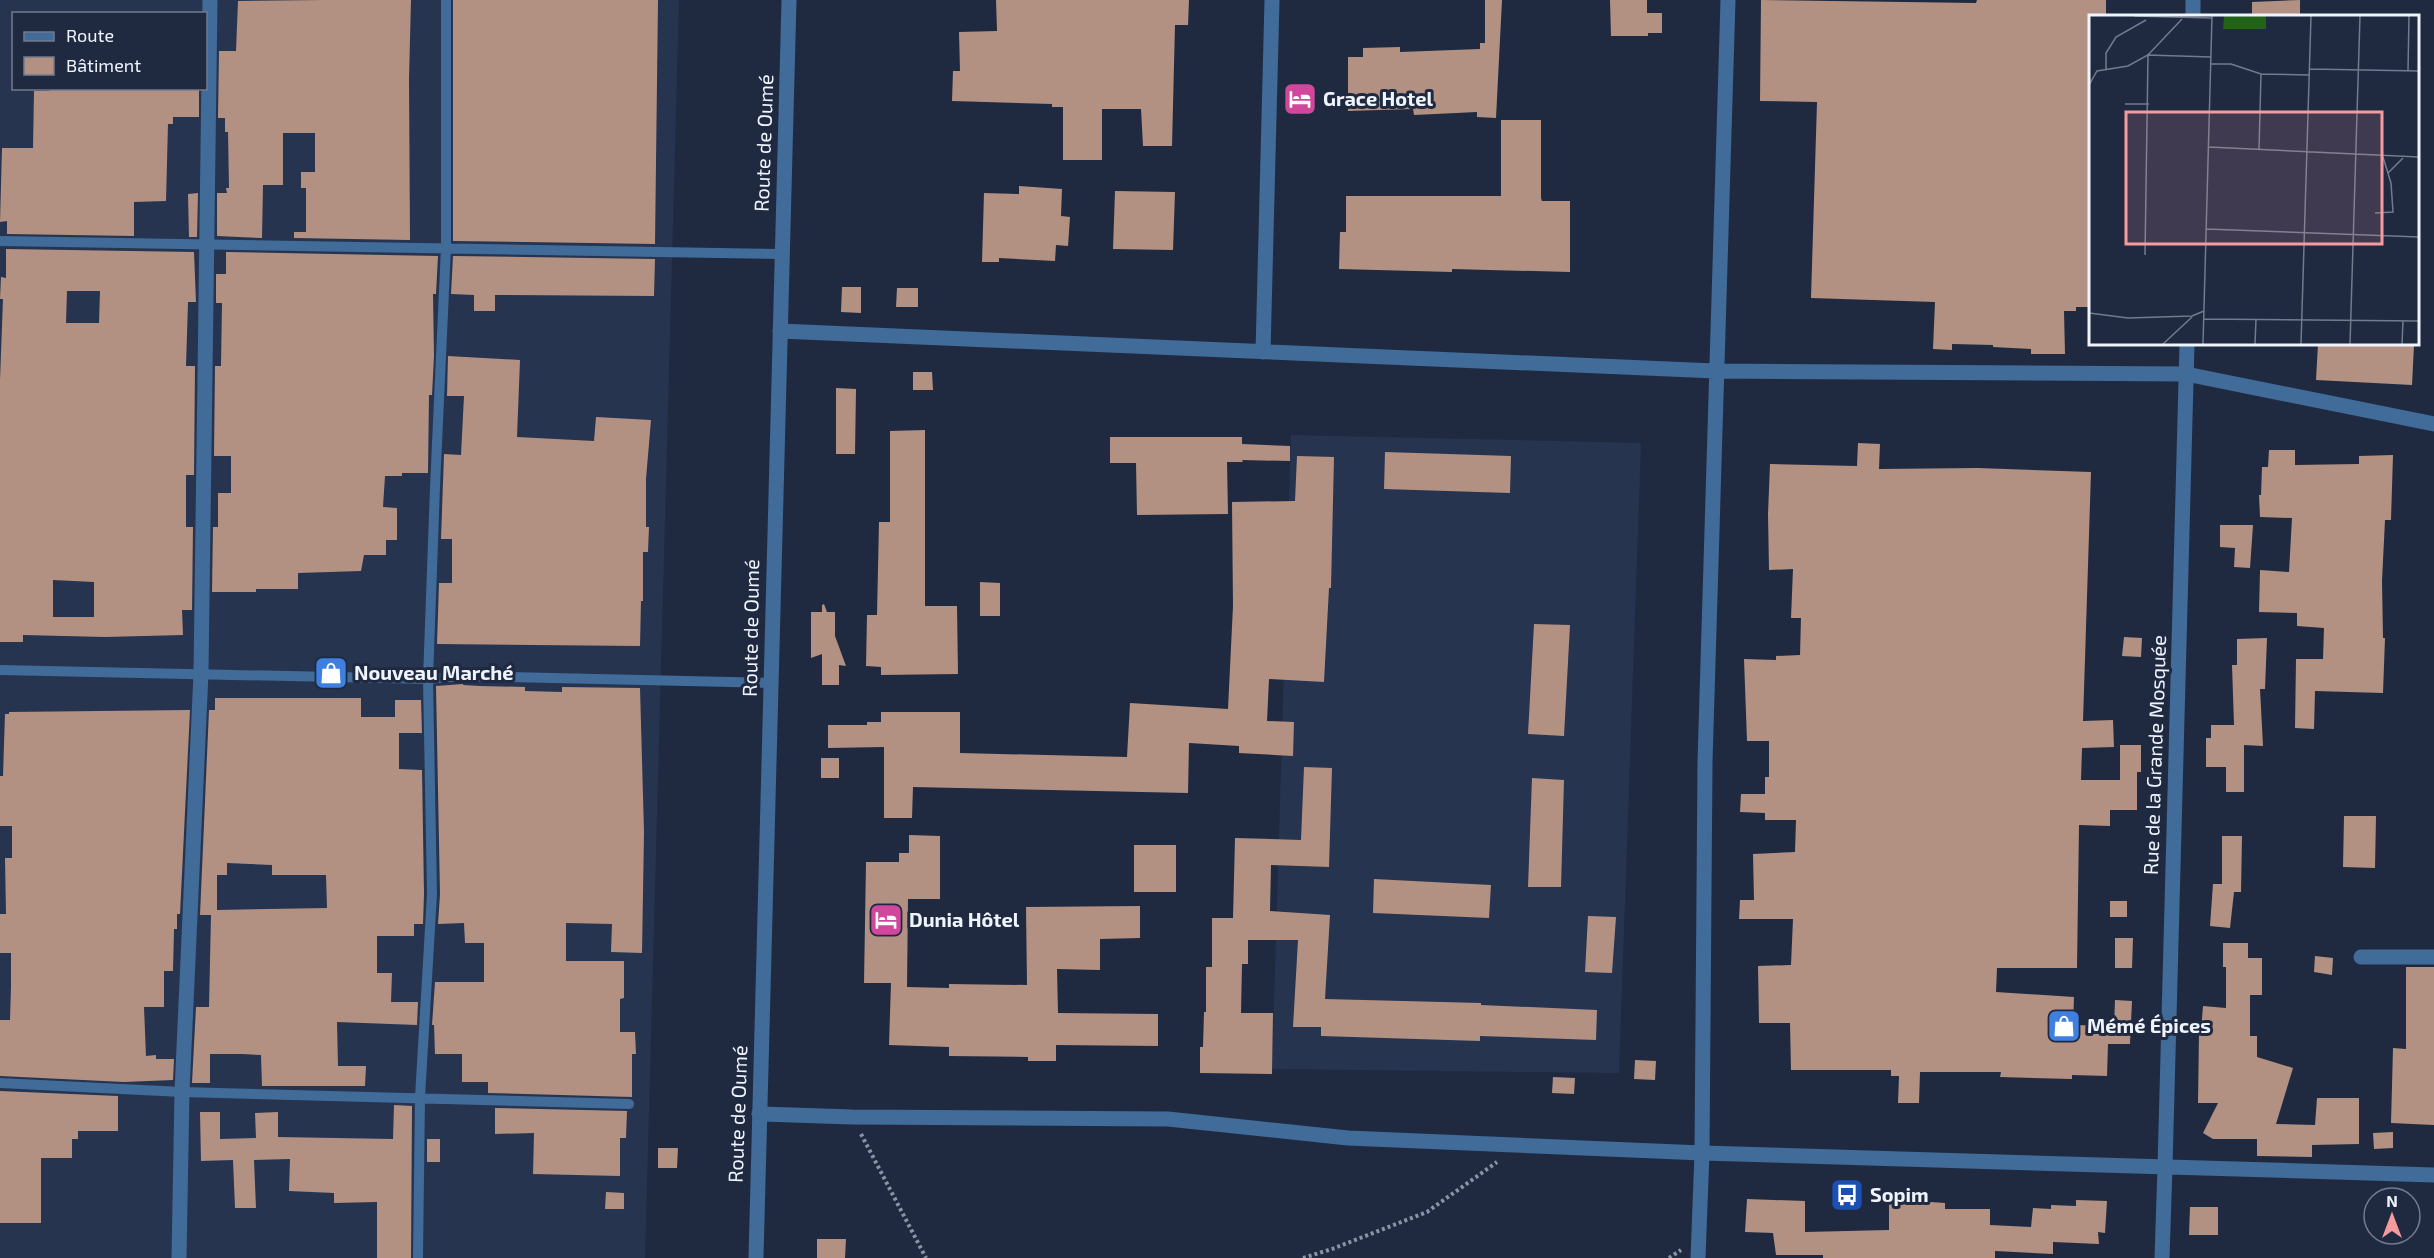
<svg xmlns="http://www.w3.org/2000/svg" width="2434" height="1258" viewBox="0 0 2434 1258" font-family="'Exo 2',sans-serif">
<rect width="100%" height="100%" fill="#1f2a41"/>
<path fill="#263450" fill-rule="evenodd" d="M0,0H679L645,1258H0ZM14,14H206V88H14Z
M1291,435L1641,443L1619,1073L1272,1069Z"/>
<path fill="#b29182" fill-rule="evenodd" d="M323,0H411L409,79L410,240L294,238V232H306V188H301V172H315V133H283V185H263L262,238L217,236V193H227L226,188H229L228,132H225V118H218L219,51H236L238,1Z
M453,0H658L655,244L453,241Z
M996,0H1189L1188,25H1175L1172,146H1143L1141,109H1102V160H1063V107H1052V104L952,101L953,71H960L959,32L997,31Z
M1485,0H1502L1496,118L1477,117V112L1414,115L1413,109L1348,111V57H1363V48L1400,47V52L1480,49V43H1485Z
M1610,0H1647V13H1662V33H1648V36H1611Z
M1761,0L1976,3L1977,0H2106V16H2091V307H2076V311H2064L2065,354H2031V349L1993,347V345L1952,344V350L1933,349L1935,302L1811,298L1817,102L1760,101Z
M2300,0V16H2252V2Z
M50,88H199V117H173V124H168L166,201L134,202V236L7,234V221L0,222L2,148H33L34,91H50Z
M1501,120H1541V198L1542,201H1570V272L1452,269V272L1339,269L1340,232H1346V196H1501Z
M1019,186L1062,189L1061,216L1070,217L1068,246L1056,245L1055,261L999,258V262H982L984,193L1019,194Z
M1115,191L1175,192L1173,250L1113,249Z
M198,193L197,237H189L188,194Z
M6,249L194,252L196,302H188L186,366H195L194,475H186V527H193L192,610H182L183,635L105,637L23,635V642H0V380L3,299H0L1,277L6,278ZM67,291H100L99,323H66ZM53,580L94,582V617H53Z
M226,252L438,256L436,294H433L434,356L432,395H429L428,473H402V476H385L383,507L397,508V540H386V555H364L361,571L298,573V589H256V592H212L213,527H218V493H231V456H214L215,366H221L222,303H216V274H226Z
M453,256L655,259L654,296L495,295V311H474V295L451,294Z
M842,287H861V313L841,312Z
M897,288H918V307H896Z
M2318,344L2414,345L2412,385L2316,380Z
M448,356L520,360L517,437L594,441L596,417L651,420L646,479V527H649L648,552H643V601H641L640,646L437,644L439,583H452V539H441L444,454L461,455L464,396H447Z
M913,372H932L933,390H913Z
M836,388L856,389L855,454H836Z
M925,430V606H957L958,674L881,675V667L866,666L867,615H877L879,522H890V431Z
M1110,437H1242V444L1290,446V461L1242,460L1243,462H1227L1228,514L1137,515L1136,463H1110Z
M1858,443L1880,444L1879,469L1978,468L2091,472L2083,721L2113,720L2114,747L2082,748L2081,780H2120V745H2141V772H2137V810H2110V826L2079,825L2077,968H1997L1996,992L2074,997L2073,1025L2114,1026L2115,1000L2132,1001L2130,1044H2108L2107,1076L2072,1075V1079L2000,1077L2001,1072H1920L1919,1103H1898L1899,1076H1891V1070H1791L1790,1023H1759L1758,966L1791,965L1793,919H1739L1740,900H1754L1753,854L1795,852L1796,820H1765V813L1740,812L1741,794H1765V777H1769V741H1747L1744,659L1776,660V656L1800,655L1801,618H1791L1793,569L1769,570L1768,514L1770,464L1857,466Z
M2269,450H2295V465L2359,464V456L2393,455L2391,520H2385L2382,581L2383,638H2385L2383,693L2315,691L2314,729L2295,728L2296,659H2323L2324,628L2297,626V613L2259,612L2260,570L2289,572L2292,518L2260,517L2259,495H2261L2262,467H2268Z
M1385,452L1511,456L1510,493L1384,489Z
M1297,456L1334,457L1331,588H1329L1324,682L1269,679L1267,721L1294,722L1293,756L1239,753V746L1189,743L1188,793L913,787L912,818H884V747L828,748V725H867V722H881V712H960V753L1127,757L1130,703L1228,709L1233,606L1232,502L1295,501Z
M2220,525H2253L2250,568L2234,567L2235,548L2220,547Z
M980,582L1000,583V616H980Z
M824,604L827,612H835V636L846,666L839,665V685H822V654L811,658V612H822V605Z
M1534,624L1570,625L1564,736L1528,734Z
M2124,637L2142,638L2141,657L2122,656Z
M2267,638L2265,689H2260L2263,746L2244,745V792H2226V767H2206V738H2211V725H2234L2232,665H2237V639Z
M463,684V685L480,686L525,687V691L562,692V687L640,688L644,832L642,953L611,952L612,924L566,923V961H624V998L620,999V1032H635L636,1054H632V1097L488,1093V1082H462V1054H435L434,1025H432L435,982H484V943H465L464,923L438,924L440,894L436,686Z
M215,698H361V717H395V700H421L422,733H399V769L422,770L424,894L423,924H414V936H377V973H392L391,1002H418L417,1025L337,1022L338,1066H366L365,1086H262L261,1055L242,1054H210V1083H192L196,1007H209L211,915H200L209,710H215ZM227,863L272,865V875H326L327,908L217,910V875H227Z
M190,710L180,914H177V929H174L173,971H164V1007H144L146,1056L156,1055V1059H174L173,1080L124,1082L0,1076V1020H10L11,987V953H0V914H6L5,858H12V826H0V776H3L5,714H9V712Z
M821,758H839V778H821Z
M1304,767L1332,768L1329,867L1271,865L1270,911L1330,915L1325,999L1481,1003V1005L1597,1010L1596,1040L1480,1036V1041L1321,1036V1027H1293L1298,940H1248V964H1242L1241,1013H1273L1272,1074L1200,1073V1047H1203L1204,1012H1206V967H1212V918H1233L1235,838L1301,840Z
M1532,778L1564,780L1561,887H1528Z
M2344,816H2376L2375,868L2343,867Z
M909,835L940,836V899H908L907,987L949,988V984L1027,985L1026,907L1140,906V938L1100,939V970L1057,969L1058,1013L1158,1014V1046L1056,1045V1061H1028V1057L949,1056V1047L889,1045L891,983H864L866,862H899V853H909Z
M2222,836H2242L2241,892H2234L2230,928L2210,926L2213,884H2222Z
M1134,845H1176V892H1134Z
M1374,879L1491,885L1489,918L1373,913Z
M2110,901H2127V917H2110Z
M1588,916L1616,917L1612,973L1585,972Z
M2115,938H2133L2132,968H2115Z
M2223,943H2248V958H2262V995H2250V1036H2257V1057L2293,1068L2276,1124L2315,1125L2317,1098H2359V1144L2312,1145V1157L2257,1156V1139H2213L2203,1133L2218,1103H2198L2199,1032H2201L2203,1006L2226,1008V967H2223Z
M2315,956L2333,958L2332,975L2314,972Z
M2406,967H2434V1125L2391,1123L2393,1048L2406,1049Z
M1635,1060L1656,1061L1655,1080L1634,1079Z
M1553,1077L1575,1078L1574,1094L1552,1093Z
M0,1091L118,1096V1131H78V1139H72V1158H41V1223H0Z
M394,1105L412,1106L411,1258H377V1202L334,1203V1193L289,1191L290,1159L254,1160L256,1208H235L233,1160L201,1161L200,1112H220V1139L256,1138L255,1113L278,1112V1137L393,1139Z
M495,1108L627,1111L626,1138H620V1176L533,1174L534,1133L495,1134Z
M2393,1132V1148L2374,1149L2373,1133Z
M427,1139H440V1162H427Z
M658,1148H678L677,1168H658Z
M606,1192L624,1193V1209H605Z
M1747,1199L1805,1201V1232L1889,1230V1199L1945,1203V1209H1990V1225L2031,1227L2033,1208L2051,1209V1205L2076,1206V1200L2107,1201L2105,1233L2098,1232L2099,1244L2053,1242V1254L1995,1251V1258H1823V1255H1776L1773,1233L1745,1232Z
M2190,1207H2218V1235H2189Z
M817,1239H846L845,1258H817Z"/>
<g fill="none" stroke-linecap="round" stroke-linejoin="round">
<path stroke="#8c94a4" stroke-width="4" stroke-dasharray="3 3" stroke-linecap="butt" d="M861,1134L926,1258
M1303,1258L1332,1249L1427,1212L1497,1162
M1669,1258L1681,1250"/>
<path stroke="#416b98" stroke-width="10" d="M0,241L782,254
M0,670L428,679L462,676L771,683
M0,1083L182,1092L629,1104
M418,1258L420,1097L432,894L428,679L435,487L446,247V0"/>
<path stroke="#416b98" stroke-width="15" d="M780,331L1715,371L2186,374L2434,424
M1263,352L1272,0
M2361,957H2434
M759,1114L852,1117L1168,1119L1348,1138L1702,1153L2434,1175
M179,1258L182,1092L201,673L210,0
M1698,1258L1702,1153L1705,762L1728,0
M2162,1258L2165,1167"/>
<path stroke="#416b98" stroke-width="15" d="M2193,16V0
M2165,1167L2187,344
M756,1258L789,0"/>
</g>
<defs>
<symbol id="hotel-square" viewBox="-11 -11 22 22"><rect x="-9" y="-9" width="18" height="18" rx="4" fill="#d1479c" stroke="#1f2a41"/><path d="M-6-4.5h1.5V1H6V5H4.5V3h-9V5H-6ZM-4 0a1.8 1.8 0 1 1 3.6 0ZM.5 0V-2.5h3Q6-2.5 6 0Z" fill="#fff"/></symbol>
<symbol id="shop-square" viewBox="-11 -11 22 22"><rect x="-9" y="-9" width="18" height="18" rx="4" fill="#3f7fe0" stroke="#1f2a41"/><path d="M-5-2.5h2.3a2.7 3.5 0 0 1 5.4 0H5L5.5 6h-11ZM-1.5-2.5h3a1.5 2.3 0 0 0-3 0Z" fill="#fff"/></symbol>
<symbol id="bus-square" viewBox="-11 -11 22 22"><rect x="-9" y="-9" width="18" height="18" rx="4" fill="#1a4fb4" stroke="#1f2a41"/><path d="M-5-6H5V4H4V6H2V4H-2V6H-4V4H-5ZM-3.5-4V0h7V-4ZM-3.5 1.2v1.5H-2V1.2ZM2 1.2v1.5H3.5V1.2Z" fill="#fff"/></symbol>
</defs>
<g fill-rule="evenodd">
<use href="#hotel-square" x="1281" y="80" width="38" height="38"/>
<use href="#shop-square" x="312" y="654" width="38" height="38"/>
<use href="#hotel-square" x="867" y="901" width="38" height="38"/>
<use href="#shop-square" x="2045" y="1007" width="38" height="38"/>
<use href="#bus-square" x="1828" y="1176" width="38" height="38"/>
</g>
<g text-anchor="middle" stroke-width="6" stroke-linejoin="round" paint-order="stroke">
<g font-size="20" font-weight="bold" fill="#f0f4fe" stroke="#1f2a41" text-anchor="start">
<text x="1323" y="106">Grace Hotel</text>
<text x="354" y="680">Nouveau Marché</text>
<text x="909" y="927">Dunia Hôtel</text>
<text x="2087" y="1033">Mémé Épices</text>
<text x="1870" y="1202">Sopim</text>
</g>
<g font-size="20" fill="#f0f4fe" stroke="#1f2a41">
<text transform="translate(764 143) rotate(-88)" y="7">Route de Oumé</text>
<text transform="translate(751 628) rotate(-89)" y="7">Route de Oumé</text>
<text transform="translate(2155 755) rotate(-88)" y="7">Rue de la Grande Mosquée</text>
<text transform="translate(738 1114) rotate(-88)" y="7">Route de Oumé</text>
</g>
</g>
<g transform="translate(2089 15)">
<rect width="330" height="330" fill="#1f2a41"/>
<path d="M135,1H177V14H134Z" fill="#22631a"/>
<path fill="none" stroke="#737b8d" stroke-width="1.5" d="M45,1L123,3M122,49H142L172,59L220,60M17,54V38L27,22L57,5M221,54L330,56M319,56L320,1M0,70L8,56L39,51L59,40L93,4M36,89H60M120,132L330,142M170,134L172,59M299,158L314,143M286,198L304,197L302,168L294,142M117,214L330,222M56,240L59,40L122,42M0,298L39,303L103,301L115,296M115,304L330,306M74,329L103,302M114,329L123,1M166,329L167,304M212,329L222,1M261,329L271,1M313,329L314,306"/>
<path fill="#f59b9e" fill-opacity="0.15" stroke="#f59b9e" stroke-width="3" d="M37,97H293V229H37Z"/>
<rect width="330" height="330" fill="none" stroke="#f0f4fe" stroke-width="3"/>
</g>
<rect x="12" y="12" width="195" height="78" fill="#1f2a41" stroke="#737b8d" stroke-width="1.5"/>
<rect x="24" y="32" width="30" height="9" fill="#416b98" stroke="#737b8d" stroke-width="1.5"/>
<text x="66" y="42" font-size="18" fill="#f0f4fe">Route</text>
<rect x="24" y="57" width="30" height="18" fill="#b29182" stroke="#737b8d" stroke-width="1.5"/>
<text x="66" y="72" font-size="18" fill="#f0f4fe">Bâtiment</text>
<g transform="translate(2392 1216)"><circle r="28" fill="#1f2a41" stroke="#737b8d" stroke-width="1.5"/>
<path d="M0-4.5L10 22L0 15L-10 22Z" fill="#f59b9e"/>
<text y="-9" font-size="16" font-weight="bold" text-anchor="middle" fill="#f0f4fe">N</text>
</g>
</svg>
